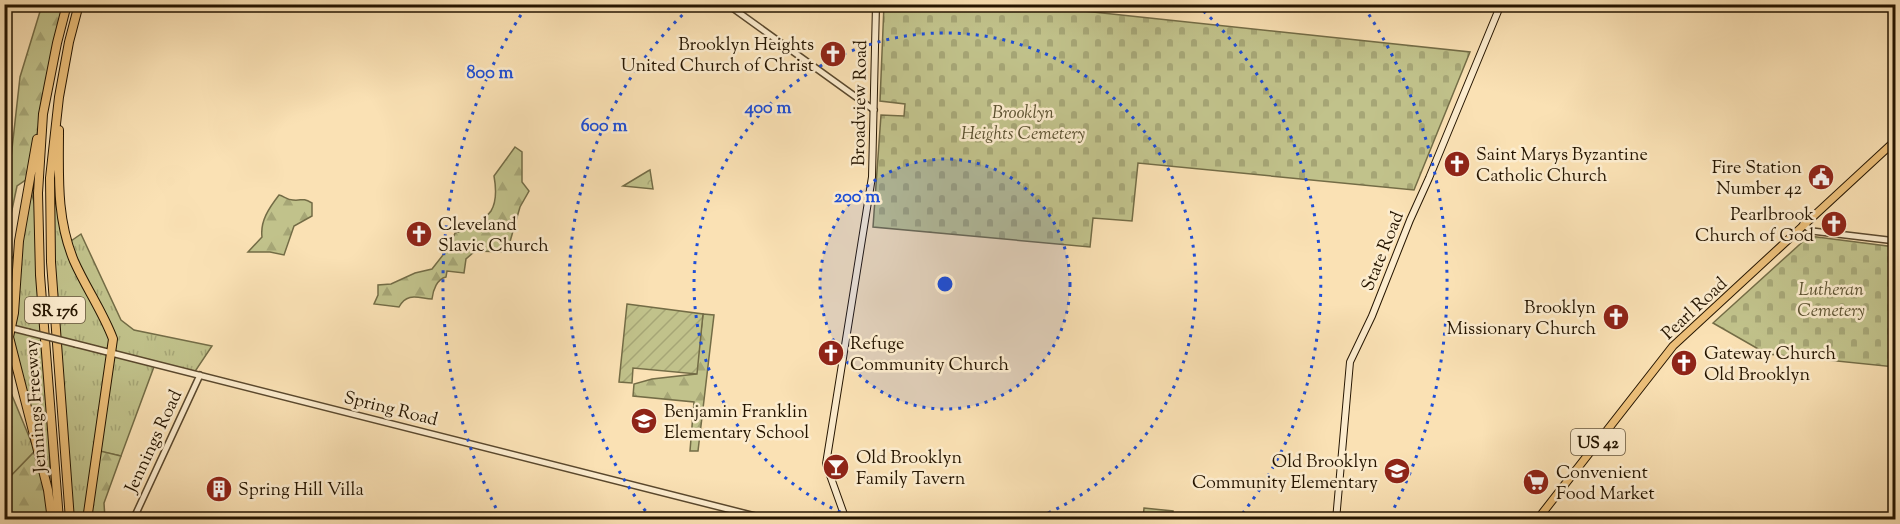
<svg xmlns="http://www.w3.org/2000/svg" width="1900" height="524" viewBox="0 0 1900 524" font-family="'Sorts Mill Goudy',serif">
<defs>
<pattern id="grass-tufts" width="24" height="20" patternUnits="userSpaceOnUse" patternTransform="scale(1.5)"><rect width="24" height="20" fill="#c1c28b"/><path d="M3 7l-1-3M5 7V3M7 7l1-3M15 17l-1-3M17 17v-4M19 17l1-3" fill="none" stroke="#a6a676"/></pattern>
<pattern id="forest-firs" width="22" height="20" patternUnits="userSpaceOnUse" patternTransform="scale(1.5)"><rect width="22" height="20" fill="#c1c28b"/><path d="M5 1l3.5 6h-7zM16 11l3.5 6h-7z" fill="#a6a676"/></pattern>
<pattern id="cemetery-stones" width="16" height="16" patternUnits="userSpaceOnUse" patternTransform="scale(1.5)"><rect width="16" height="16" fill="#c1c28b"/><path d="M2 7V4a2 2 0 0 1 4 0v3zM10 15v-3a2 2 0 0 1 4 0v3z" fill="#a6a676"/></pattern>
<pattern id="park-crowns" width="20" height="18" patternUnits="userSpaceOnUse" patternTransform="scale(1.5)"><rect width="20" height="18" fill="#c1c28b"/><path d="M2 6a3 3 0 1 1 6 0M12 15a3 3 0 1 1 6 0" fill="none" stroke="#a6a676"/></pattern>
<pattern id="garden-furrows" width="10" height="10" patternUnits="userSpaceOnUse" patternTransform="scale(1.5)"><rect width="10" height="10" fill="#c1c28b"/><path d="M-1 1l2-2M0 10L10 0M9 11l2-2" fill="none" stroke="#a6a676"/></pattern>
</defs>
<rect width="100%" height="100%" fill="#fae1b4"/>
<filter id="stains"><feTurbulence type="fractalNoise" baseFrequency=".00333" numOctaves="4"/><feColorMatrix values="0 0 0 0 .2 0 0 0 0 .09 0 0 0 0 .02 0 0 0 .5 -.17"/></filter>
<radialGradient id="worn" r=".72"><stop offset=".6" stop-color="#630" stop-opacity="0"/><stop offset="1" stop-color="#630" stop-opacity=".3"/></radialGradient>
<path fill="url(#grass-tufts)" stroke="#736c46" stroke-width="1.5" d="M30,188H32V195L38,215L47,356L50,479L48,481L10,328L17,264Z
M50,195L58,196L68,243L81,234L121,320L134,330L212,346L194,373L155,364L121,456L97,451L87,519H70Z
M4,376L35,451L5,482H4Z"/>
<path fill="url(#forest-firs)" stroke="#736c46" stroke-width="1.5" d="M42,5H67L38,129L30,177L17,186L5,243V186L11,158L20,77Z
M515,147L522,152V182L529,191L520,207L507,252L475,251L466,259L464,273L447,271L446,277C437,279 433,290 432,299C418,298 407,292 399,307L374,304L378,295V285L391,284L415,273L432,269L450,246L455,233L478,226C481,219 487,217 491,211C497,201 496,187 494,176Z
M279,195C284,196 287,200 293,200C303,201 301,197 312,203V216L294,226L284,255L270,252H248L262,237C260,221 269,208 279,195Z
M4,245L17,264L10,335L5,336Z
M703,314L714,315L698,451H690L694,402L633,396L634,384L652,379L696,374Z
M96,450L121,456L104,503L105,519L87,520Z
M35,451L52,519L5,520V482Z"/>
<path fill="url(#cemetery-stones)" stroke="#736c46" stroke-width="1.5" d="M884,5H1027L1470,52L1414,190L1138,163L1132,221L1093,218L1090,247L873,227L881,115L904,116L905,104L880,101Z
M1809,236L1895,247V367L1767,354L1713,323Z"/>
<path fill="url(#park-crowns)" stroke="#736c46" stroke-width="1.5" d="M650,170L653,189L623,186L648,171Z"/>
<path fill="url(#garden-furrows)" stroke="#736c46" stroke-width="1.5" d="M627,304L703,314L697,374L633,368L632,383L619,382Z"/>
<path fill="#c1c28b" stroke="#736c46" stroke-width="1.5" d="M1144,508L1173,511L1172,519H1143Z"/>
<g fill="none" stroke-linecap="round" stroke-linejoin="round">
<defs>
<path id="tertiary" d="M727,4L874,110
M1803,224L1812,231L1896,241
M4,326L28,332
M76,344L771,520
M133,520L200,375"/>
<path id="secondary" d="M846,520L826,464L872,177L876,4
M1336,520L1350,362L1372,316L1410,220L1429,178L1501,4"/>
<path id="primary" d="M1537,520L1673,346L1896,140"/>
<path id="motorway" d="M59,130C59,175 56,218 74,261C86,288 103,312 113,339L87,520
M37,139L19,241L14,313L9,337L48,490L52,520
M59,520L40,275L38,193L43,114L57,43L67,4
M70,520L51,262L50,178L59,97L69,42L79,4"/>
</defs>
<use href="#tertiary" stroke="#5a482d" stroke-width="8"/>
<use href="#secondary" stroke="#251500" stroke-width="8"/>
<use href="#primary" stroke="#251500" stroke-width="9"/>
<use href="#motorway" stroke="#251500" stroke-width="10"/>
<use href="#tertiary" stroke="#fcecce" stroke-width="5"/>
<use href="#secondary" stroke="#fcecce" stroke-width="6"/>
<use href="#primary" stroke="#edc07a" stroke-width="7"/>
<use href="#motorway" stroke="#edc07a" stroke-width="8"/>
<defs>
<path id="tertiary-bridge" d="M28,332L76,344"/>
</defs>
<use href="#tertiary-bridge" stroke="#5a482d" stroke-width="8" stroke-linecap="butt"/>
<use href="#tertiary-bridge" stroke="#fcecce" stroke-width="5"/>
</g>
<circle cx="945" cy="284" r="125" fill="#1d4ed8" fill-opacity=".12"/>
<g fill="none" stroke="#1d4ed8" stroke-width="3" stroke-dasharray="3 6">
<circle cx="945" cy="284" r="125"/>
<path d="M857 519A251 251 0 1 1 1033 519"/>
<path d="M651 518A376 376 0 0 1 693 5M1197 5A376 376 0 0 1 1239 518"/>
<path d="M500 516A502 502 0 0 1 526 7M1364 7A502 502 0 0 1 1390 516"/>
</g>
<defs>
<symbol id="church-disc" viewBox="-11 -11 22 22"><circle r="9.5" fill="#8f2418" stroke="#fcecce"/><path d="M-1.2-6h2.4v3.5h3.3v2.4h-3.3V6h-2.4V-.1h-3.3v-2.4h3.3Z" fill="#fff"/></symbol>
<symbol id="civic-disc" viewBox="-11 -11 22 22"><circle r="9.5" fill="#8f2418" stroke="#fcecce"/><path d="M-.6-6.5H3V-4.5H.6V-3L4-1V1h2V6H-6V1h2V-1L-.6-3ZM-1.2 2.5V6h2.4V2.5Z" fill="#fff"/></symbol>
<symbol id="school-disc" viewBox="-11 -11 22 22"><circle r="9.5" fill="#8f2418" stroke="#fcecce"/><path d="M0-5L7-2L0 1L-7-2ZM-4 1L0 2.5L4 1V4Q0 6-4 4Z" fill="#fff"/></symbol>
<symbol id="bar-disc" viewBox="-11 -11 22 22"><circle r="9.5" fill="#8f2418" stroke="#fcecce"/><path d="M-6-5H6L.8 .8V4.5H3.5V6h-7V4.5H-.8V.8Z" fill="#fff"/></symbol>
<symbol id="supermarket-disc" viewBox="-11 -11 22 22"><circle r="9.5" fill="#8f2418" stroke="#fcecce"/><path d="M-6-5.5h2.5l.6 2H6L4.5 2H-2.5L-4.4-4H-6ZM-1.5 3.2a1.3 1.3 0 1 0 .1 0ZM3 3.2a1.3 1.3 0 1 0 .1 0Z" fill="#fff"/></symbol>
<symbol id="building-disc" viewBox="-11 -11 22 22"><circle r="9.5" fill="#8f2418" stroke="#fcecce"/><path d="M-4-6H4V6H1V3H-1V6H-4ZM-2.5-4.3h1.7v1.8h-1.7ZM.8-4.3h1.7v1.8H.8ZM-2.5-1h1.7V.8h-1.7ZM.8-1h1.7V.8H.8Z" fill="#fff"/></symbol>
</defs>
<g fill-rule="evenodd">
<use href="#church-disc" x="818" y="39" width="30" height="30"/>
<use href="#church-disc" x="1442" y="149" width="30" height="30"/>
<use href="#civic-disc" x="1806" y="162" width="30" height="30"/>
<use href="#church-disc" x="1819" y="209" width="30" height="30"/>
<use href="#church-disc" x="404" y="219" width="30" height="30"/>
<use href="#church-disc" x="1601" y="302" width="30" height="30"/>
<use href="#church-disc" x="816" y="338" width="30" height="30"/>
<use href="#church-disc" x="1669" y="348" width="30" height="30"/>
<use href="#school-disc" x="629" y="406" width="30" height="30"/>
<use href="#bar-disc" x="821" y="452" width="30" height="30"/>
<use href="#school-disc" x="1382" y="456" width="30" height="30"/>
<use href="#supermarket-disc" x="1521" y="467" width="30" height="30"/>
<use href="#building-disc" x="204" y="474" width="30" height="30"/>
</g>
<g text-anchor="middle" stroke-width="5" stroke-linejoin="round" paint-order="stroke">
<g fill="#fcecce" stroke="#66563e" stroke-width="1.5">
<rect x="25" y="297" width="60" height="26" rx="4.5"/>
<rect x="1571" y="429" width="54" height="26" rx="4.5"/>
</g>
<g font-size="16" font-weight="bold" fill="#251500">
<text x="55" y="316">SR 176</text>
<text x="1598" y="448">US 42</text>
</g>
<g font-size="18" fill="#251500" stroke="#fcecce" text-anchor="start">
<text x="814" y="50" text-anchor="end">Brooklyn Heights<tspan x="814" dy="21">United Church of Christ</tspan></text>
<text x="1476" y="160">Saint Marys Byzantine<tspan x="1476" dy="21">Catholic Church</tspan></text>
<text x="1802" y="173" text-anchor="end">Fire Station<tspan x="1802" dy="21">Number 42</tspan></text>
<text x="1814" y="220" text-anchor="end">Pearlbrook<tspan x="1814" dy="21">Church of God</tspan></text>
<text x="438" y="230">Cleveland<tspan x="438" dy="21">Slavic Church</tspan></text>
<text x="1596" y="313" text-anchor="end">Brooklyn<tspan x="1596" dy="21">Missionary Church</tspan></text>
<text x="850" y="349">Refuge<tspan x="850" dy="21">Community Church</tspan></text>
<text x="1704" y="359">Gateway Church<tspan x="1704" dy="21">Old Brooklyn</tspan></text>
<text x="664" y="417">Benjamin Franklin<tspan x="664" dy="21">Elementary School</tspan></text>
<text x="856" y="463">Old Brooklyn<tspan x="856" dy="21">Family Tavern</tspan></text>
<text x="1378" y="467" text-anchor="end">Old Brooklyn<tspan x="1378" dy="21">Community Elementary</tspan></text>
<text x="1556" y="478">Convenient<tspan x="1556" dy="21">Food Market</tspan></text>
<text x="238" y="495">Spring Hill Villa</text>
</g>
<g font-size="18" fill="#251500" stroke="#fcecce">
<text transform="translate(859 103) rotate(-89)" y="6">Broadview Road</text>
<text transform="translate(1382 251) rotate(-68)" y="6">State Road</text>
<text transform="translate(1694 308) rotate(-43)" y="6">Pearl Road</text>
<text transform="translate(35 406) rotate(-94)" y="6">Jennings Freeway</text>
<text transform="translate(391 408) rotate(14)" y="6">Spring Road</text>
<text transform="translate(153 441) rotate(-65)" y="6">Jennings Road</text>
</g>
<g font-size="18" font-style="italic" fill="#5c5231" stroke="#fcecce">
<text x="1023" y="118">Brooklyn<tspan x="1023" dy="21">Heights Cemetery</tspan></text>
<text x="1831" y="295">Lutheran<tspan x="1831" dy="21">Cemetery</tspan></text>
</g>
</g>
<circle cx="945" cy="284" r="9" fill="#1d4ed8" stroke="#fcecce" stroke-width="3"/>
<g font-size="18" text-anchor="middle" font-weight="bold" fill="#1d4ed8" stroke="#fcecce" stroke-width="5" stroke-linejoin="round" paint-order="stroke">
<text x="490" y="78">800 m</text>
<text x="768" y="113">400 m</text>
<text x="604" y="131">600 m</text>
<text x="857" y="202">200 m</text>
</g>
<rect width="1900" height="524" fill="none" stroke="#fae1b4" stroke-width="24"/>
<rect x="6" y="6" width="1888" height="512" fill="none" stroke="#251500" stroke-width="3"/>
<rect x="12" y="12" width="1876" height="500" fill="none" stroke="#251500" stroke-width="1.5"/>
<rect width="100%" height="100%" filter="url(#stains)"/>
<rect width="100%" height="100%" fill="url(#worn)"/>
</svg>
